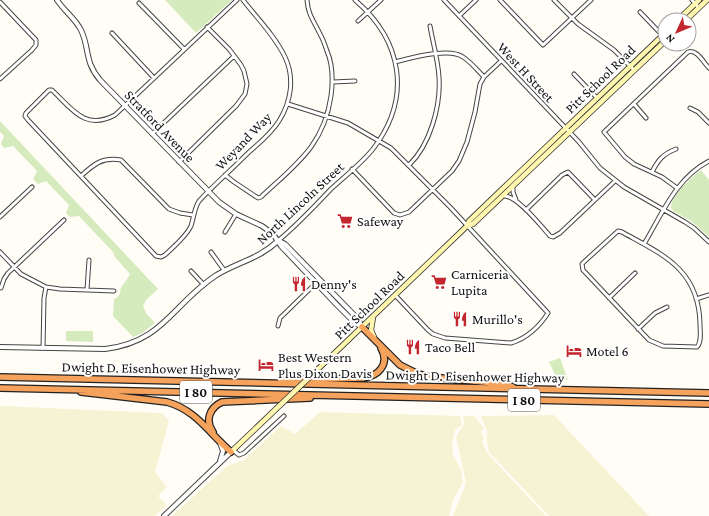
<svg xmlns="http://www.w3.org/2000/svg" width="709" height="516" viewBox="0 0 709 516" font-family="'Crimson Pro',serif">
<rect width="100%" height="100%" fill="#fffdf5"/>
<path fill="#f6f3d4" d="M0,406L162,413L169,421L155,472L167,487L158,496L167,505L155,516H0Z
M320,412L460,416L462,425L455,430L452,444L453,455L461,470L463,482L453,500L449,516H172L227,466L244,460L281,426L295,434Z
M554,415L649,516H549L489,452L487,442V431L481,416Z
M463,416H474L484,428L481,432L484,438L482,442L488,454L546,516H453L466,483L456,437L464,424Z"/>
<path fill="#d5ebbd" d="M165,0H232L196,33Z
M0,121L158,289L146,300L143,306L146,313L155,323L142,333L133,337L113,316L114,299C122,296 119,291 122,286C125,282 128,278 130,274L115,257L113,252L79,216L70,217L66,213L69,205L46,181L38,184L33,179L37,171L13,146L4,148L1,144L4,136L0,132Z
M701,170L709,180V237L691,221L673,211L671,207C672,194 691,178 701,170Z
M66,331H93V342L66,341Z
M560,358L568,380L557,379L549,362Z"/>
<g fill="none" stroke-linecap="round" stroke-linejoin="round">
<defs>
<path id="minor" d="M237,0L115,115C85,131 72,109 52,90H49L26,113L25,116L28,120L156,256L161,257L165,255C174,246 186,237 191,226C194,217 194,209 199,201C214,185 231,170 247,154C258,144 271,134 279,121C291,102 295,78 285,57C275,36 257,18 243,0
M444,0L579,142L600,168L624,187L685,222L694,228L709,242
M500,0L543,45L591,0
M554,0L578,24L614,50L634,70
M692,0L699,8
M0,2L36,40V45L32,50L0,79
M139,3L184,49
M640,12L665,38
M459,16L476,0
M358,21L381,0
M112,33L154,78
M395,62C411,58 450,47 463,57C471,62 477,70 484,77
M574,74L597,98
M333,82L355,81
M288,104L348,123L391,148L450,207L548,313C540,326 526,339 511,343L445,338L433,334L428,330L395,295
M634,104L646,118
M690,108L698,112L709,123
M152,134L234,56
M179,162L236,106L245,94L247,84L244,71L241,65L229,49L207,27
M409,165C430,145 441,106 439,77C438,60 433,43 430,26
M352,169L394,213L400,215L409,212L452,171L459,161L467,142L475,112L480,84L484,77L501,61
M652,172C658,160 663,154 676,149
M225,175L234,182L258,198L261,197C295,165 324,146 331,96C333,81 333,65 327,51C325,45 323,39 320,34C314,21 308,15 307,0
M81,176C94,164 102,157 121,160L169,209L180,213L193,215
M513,187V192L516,200
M677,188L662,177L634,164L625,157L604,132L688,52C697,49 703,62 709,68
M503,196C516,194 541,226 550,236L553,237L560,233L615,181
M526,210L562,175L568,172L595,200
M0,217L32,187
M618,231L622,232C663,255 699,269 700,324C700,331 702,342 697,347L663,346L649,340L583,270L582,264L585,261Z
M225,232L236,214
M279,240C297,225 314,207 331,189C345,176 361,164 373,149C412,98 403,41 355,0
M644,244C662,214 676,178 709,161
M0,252L21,274L46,287L60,289L114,291
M211,252L224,270
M191,271L204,285
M1,288L4,279L8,273L64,220
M87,290L89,260
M609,298L635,273
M696,299L709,295
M278,326L280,318L317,282
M638,329L655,313L667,307
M43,348L44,298L46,287
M233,450L239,455L244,453L284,416"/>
<path id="tertiary" d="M57,0C64,11 75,18 81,30C90,49 84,61 100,80L219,202L236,214L262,226L273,234L281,246L336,304L355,323L362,327
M279,241L285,244L359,320L361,326
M0,347L105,349C163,342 172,305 215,276C237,262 258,260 279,240
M220,443L223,451L220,461
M164,516L231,452"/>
<path id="secondary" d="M678,20L699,0
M686,20L707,0
M467,226L469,221L494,197L665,33
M373,318L371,330L374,337
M317,370L467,226L473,224L665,41
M231,452L276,409"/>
<path id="motorway" d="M362,327L400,365L418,374L431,377L505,384L513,387
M0,377L709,393
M281,380L363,378C379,376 390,364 381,348
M0,388L709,404
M81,392L167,402C196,410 209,433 231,452
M213,432C205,421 209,408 222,402L310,398"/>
</defs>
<use href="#minor" stroke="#444" stroke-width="5"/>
<use href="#tertiary" stroke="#444" stroke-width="6"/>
<use href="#secondary" stroke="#333" stroke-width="6"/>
<use href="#motorway" stroke="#222" stroke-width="8"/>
<use href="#minor" stroke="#fff" stroke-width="3"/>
<use href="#tertiary" stroke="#fff" stroke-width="4"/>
<use href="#secondary" stroke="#fff6b0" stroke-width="4.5"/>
<use href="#motorway" stroke="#f5a25d" stroke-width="5.5"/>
<defs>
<path id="secondary-bridge" d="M276,409L317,370"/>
</defs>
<use href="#secondary-bridge" stroke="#333" stroke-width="6" stroke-linecap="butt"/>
<use href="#secondary-bridge" stroke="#fff6b0" stroke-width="4.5"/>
</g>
<defs>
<symbol id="supermarket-bare" viewBox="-9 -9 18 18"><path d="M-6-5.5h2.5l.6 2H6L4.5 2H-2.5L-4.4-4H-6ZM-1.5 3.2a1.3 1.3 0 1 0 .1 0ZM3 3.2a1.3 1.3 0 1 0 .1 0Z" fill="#c4262e" stroke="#fff" stroke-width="2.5" paint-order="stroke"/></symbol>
<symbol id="restaurant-bare" viewBox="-9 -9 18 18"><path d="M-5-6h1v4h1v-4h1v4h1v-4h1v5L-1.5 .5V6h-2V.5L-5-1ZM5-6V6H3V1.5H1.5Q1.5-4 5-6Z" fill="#c4262e" stroke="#fff" stroke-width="2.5" paint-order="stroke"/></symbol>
<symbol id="hotel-bare" viewBox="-9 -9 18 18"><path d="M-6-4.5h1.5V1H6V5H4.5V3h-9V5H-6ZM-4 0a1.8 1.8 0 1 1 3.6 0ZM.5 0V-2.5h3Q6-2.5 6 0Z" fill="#c4262e" stroke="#fff" stroke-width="2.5" paint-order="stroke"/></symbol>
</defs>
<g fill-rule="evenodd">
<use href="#supermarket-bare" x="334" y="210" width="22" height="22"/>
<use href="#supermarket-bare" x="428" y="271" width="22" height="22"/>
<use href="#restaurant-bare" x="288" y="273" width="22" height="22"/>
<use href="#restaurant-bare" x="449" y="308" width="22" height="22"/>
<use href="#restaurant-bare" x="402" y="336" width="22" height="22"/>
<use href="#hotel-bare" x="563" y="340" width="22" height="22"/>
<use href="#hotel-bare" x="255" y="354" width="22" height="22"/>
</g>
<g text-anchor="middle" stroke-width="4" stroke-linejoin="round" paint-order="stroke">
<g fill="#fff" stroke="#585858" stroke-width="1">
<rect x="180" y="381" width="32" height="22" rx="3"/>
<rect x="508" y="389" width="32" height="22" rx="3"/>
</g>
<g font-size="13" font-weight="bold" fill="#111">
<text x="196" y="397">I 80</text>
<text x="524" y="405">I 80</text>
</g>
<g font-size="14" fill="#111" stroke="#fff">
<text transform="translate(526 72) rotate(47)" y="5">West H Street</text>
<text transform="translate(600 79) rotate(-44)" y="5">Pitt School Road</text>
<text transform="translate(160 126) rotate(46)" y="5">Stratford Avenue</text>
<text transform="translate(243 141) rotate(-46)" y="5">Weyand Way</text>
<text transform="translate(300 203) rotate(-43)" y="5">North Lincoln Street</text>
<text transform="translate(369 305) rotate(-44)" y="5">Pitt School Road</text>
<text transform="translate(151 368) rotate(1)" y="5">Dwight D. Eisenhower Highway</text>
<text transform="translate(475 376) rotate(1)" y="5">Dwight D. Eisenhower Highway</text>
</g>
<g font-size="14" fill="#111" stroke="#fff" text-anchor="start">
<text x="357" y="226">Safeway</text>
<text x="451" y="279">Carniceria<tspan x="451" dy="16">Lupita</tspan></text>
<text x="311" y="289">Denny's</text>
<text x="472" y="324">Murillo's</text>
<text x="425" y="352">Taco Bell</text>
<text x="586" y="356">Motel 6</text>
<text x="278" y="362">Best Western<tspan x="278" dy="16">Plus Dixon Davis</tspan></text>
</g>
</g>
<g transform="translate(677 32) rotate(226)"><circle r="19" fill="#ffffff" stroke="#a0a0a0"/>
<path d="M0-3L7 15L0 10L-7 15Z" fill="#c4262e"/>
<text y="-6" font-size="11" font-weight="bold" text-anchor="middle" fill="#111111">N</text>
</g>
</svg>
